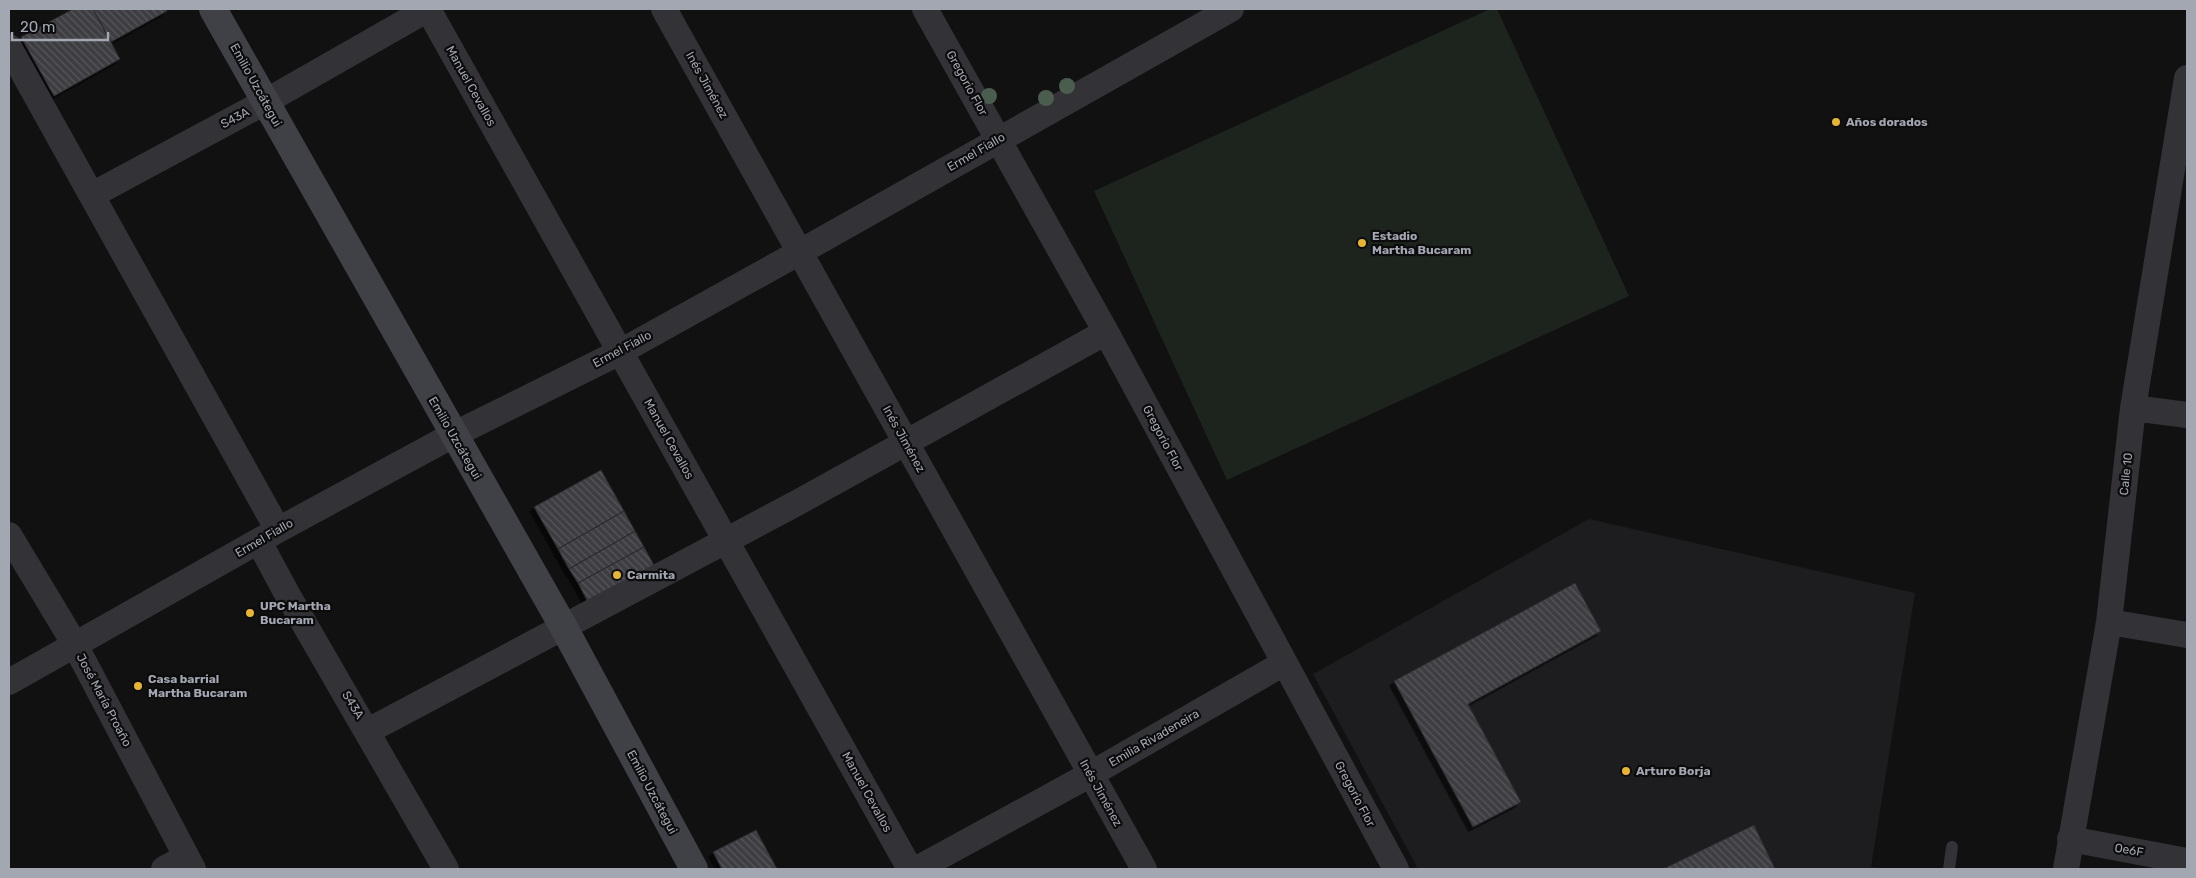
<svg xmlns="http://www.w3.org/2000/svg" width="2196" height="878" viewBox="0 0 2196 878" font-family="Rubik,sans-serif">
<defs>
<pattern id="building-back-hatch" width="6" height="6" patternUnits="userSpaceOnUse" patternTransform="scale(1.25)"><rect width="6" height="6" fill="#3d3e42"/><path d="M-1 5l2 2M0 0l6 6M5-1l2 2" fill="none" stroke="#56575b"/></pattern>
<filter id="shadow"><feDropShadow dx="-4.5" dy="4.5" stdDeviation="0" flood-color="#0009"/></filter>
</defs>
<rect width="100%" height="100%" fill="#111112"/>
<path fill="#1d1d1f" d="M1589,519L1915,593L1871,867L1890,869H1418L1313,674Z"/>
<path fill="#1d241e" d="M1490,9H1497L1629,296L1227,480L1094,191Z"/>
<path fill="url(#building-back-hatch)" stroke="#2b2b2e" filter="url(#shadow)" d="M73,9H93L120,59L54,96L21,37Z
M93,9H166L167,11L111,42Z
M601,470L624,511L558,549L534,507Z
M624,511L635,531L569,569L558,549Z
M635,531L644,547L578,583L569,569Z
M644,547L655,567L589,604L578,583Z
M1575,583L1601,631L1468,704L1521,802L1473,827L1394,681Z
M1754,825L1775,869H1663Z
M756,830L777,869H722L713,852Z"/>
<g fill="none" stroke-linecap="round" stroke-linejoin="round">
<path stroke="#323237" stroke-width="12" d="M1949,869L1952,847"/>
<path stroke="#323237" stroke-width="26" d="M428,9L910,869
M664,9L1144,869
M925,9L1106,332L1396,869
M9,47L278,530
M92,195L265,102L428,9
M2133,408L2187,415
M9,535L74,643L193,869
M259,542L286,592L446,869
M2109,622L2187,635
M9,682L278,530L453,435L620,352L800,252L1231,9
M368,731L795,504L1106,332
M2070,839L2187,861
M164,869L186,857
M917,869L1091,774L1284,663
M2066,869L2109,622L2133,408L2187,78"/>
<path stroke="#404147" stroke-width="28" d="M213,9L563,626L694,869"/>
</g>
<g fill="#4b5d4e">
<circle cx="1067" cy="86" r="8"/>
<circle cx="989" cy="96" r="8"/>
<circle cx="1046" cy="98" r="8"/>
</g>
<g fill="#e6b535" stroke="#0c0c0d" stroke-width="2">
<circle cx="1836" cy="122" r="5"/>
<circle cx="1362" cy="243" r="5"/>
<circle cx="617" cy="575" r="5"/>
<circle cx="250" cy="613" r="5"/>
<circle cx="138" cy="686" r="5"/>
<circle cx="1626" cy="771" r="5"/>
</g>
<g text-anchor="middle" stroke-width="4.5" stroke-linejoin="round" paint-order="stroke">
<g font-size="12" fill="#a3a7b2" stroke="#0c0c0d">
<text transform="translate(967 83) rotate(61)" y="4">Gregorio Flor</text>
<text transform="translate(256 85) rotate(61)" y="4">Emilio Uzcátegui</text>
<text transform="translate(707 85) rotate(61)" y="4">Inés Jiménez</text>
<text transform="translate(471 86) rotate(61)" y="4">Manuel Cevallos</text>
<text transform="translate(235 118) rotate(-28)" y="4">S43A</text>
<text transform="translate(976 152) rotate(-30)" y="4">Ermel Fiallo</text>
<text transform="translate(622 349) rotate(-28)" y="4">Ermel Fiallo</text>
<text transform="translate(455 438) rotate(60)" y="4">Emilio Uzcátegui</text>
<text transform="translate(1163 438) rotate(62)" y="4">Gregorio Flor</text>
<text transform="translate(669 439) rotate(61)" y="4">Manuel Cevallos</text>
<text transform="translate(904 439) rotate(61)" y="4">Inés Jiménez</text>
<text transform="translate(2126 474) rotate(-84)" y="4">Calle 10</text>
<text transform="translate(264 538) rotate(-30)" y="4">Ermel Fiallo</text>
<text transform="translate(104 700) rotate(62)" y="4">José María Proaño</text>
<text transform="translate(353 705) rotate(59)" y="4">S43A</text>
<text transform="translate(1154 738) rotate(-30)" y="4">Emilia Rivadeneira</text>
<text transform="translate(652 792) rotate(62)" y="4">Emilio Uzcátegui</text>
<text transform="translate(867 792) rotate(61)" y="4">Manuel Cevallos</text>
<text transform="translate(1101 793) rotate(61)" y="4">Inés Jiménez</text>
<text transform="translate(1355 794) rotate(62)" y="4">Gregorio Flor</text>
<text transform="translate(2129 850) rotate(10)" y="4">Oe6F</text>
</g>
<g font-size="12" font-weight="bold" fill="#a3a7b2" stroke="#0c0c0d" text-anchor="start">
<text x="1846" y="126">Años dorados</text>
<text x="1372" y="240">Estadio<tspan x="1372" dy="14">Martha Bucaram</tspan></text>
<text x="627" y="579">Carmita</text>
<text x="260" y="610">UPC Martha<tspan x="260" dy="14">Bucaram</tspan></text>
<text x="148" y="683">Casa barrial<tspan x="148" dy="14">Martha Bucaram</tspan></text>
<text x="1636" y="775">Arturo Borja</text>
</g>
</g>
<rect width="2196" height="878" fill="none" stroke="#a3a7b2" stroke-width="20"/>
<path d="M12 32v8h96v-8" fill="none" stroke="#a3a7b2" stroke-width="2.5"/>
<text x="20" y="32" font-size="15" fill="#a3a7b2" stroke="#0c0c0d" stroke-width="4" paint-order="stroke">20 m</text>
</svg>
